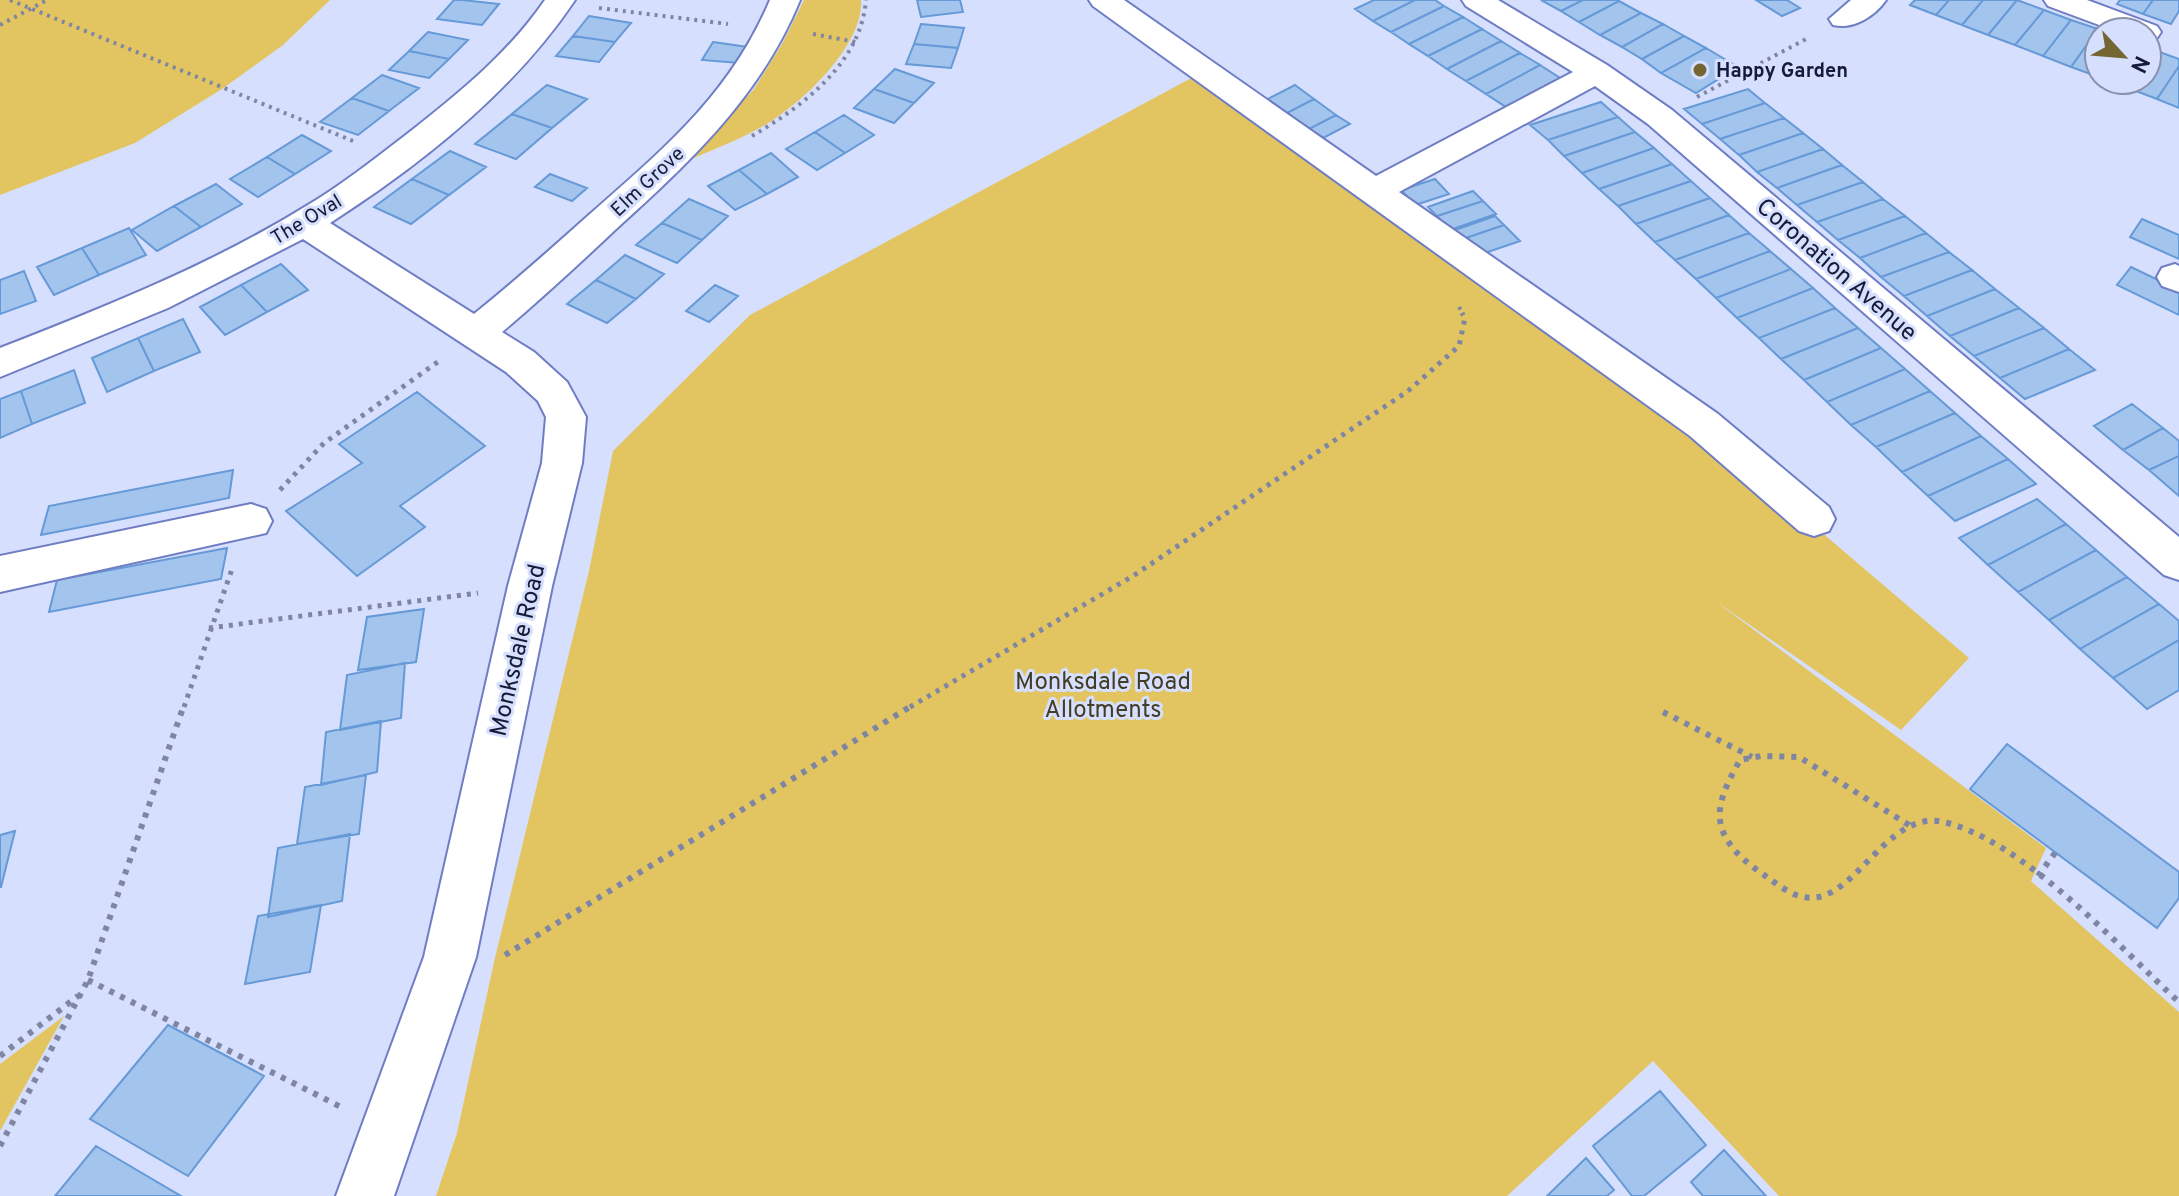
<svg xmlns="http://www.w3.org/2000/svg" width="2179" height="1196" viewBox="0 0 2179 1196" font-family="Overpass,sans-serif">
<rect width="100%" height="100%" fill="#d6dffd"/>
<path fill="#e2c560" d="M0,0H330L283,45L222,89L135,143L0,195Z
M804,0H861C864,43 807,98 773,120C747,137 717,148 689,160L754,89L782,44Z
M1197,75L1642,396L1820,531L1969,658L1901,730L1714,600L2046,848L2031,881L2179,1012V1196H1779L1653,1061L1507,1196H436L457,1133L494,962L589,571L613,451L750,315Z
M64,1016L0,1131V1064Z"/>
<path fill="#a3c4ec" stroke="#6599d7" stroke-width="2" d="M454,0H462L499,4L482,25L437,19Z
M917,0H960L963,12L921,17Z
M1374,0H1415L1373,21L1355,9Z
M1415,0H1435L1444,6L1391,32L1373,21Z
M1541,0H1583L1561,11Z
M1583,0H1617L1619,1L1579,22L1561,11Z
M1756,0H1787L1800,8L1782,16Z
M1915,0H1949L1936,15L1910,5Z
M1949,0H1983L1962,25L1936,15Z
M1983,0H2017L1988,35L1962,25Z
M2017,0L2044,10L2015,45L1988,35Z
M2120,0H2153L2143,14L2117,4Z
M2153,0H2179V11L2171,24L2143,14Z
M1619,1L1641,13L1600,35L1579,22Z
M1444,6L1463,17L1409,44L1391,32Z
M2044,10L2071,20L2043,56L2015,45Z
M1641,13L1663,24L1622,47L1600,35Z
M589,16L631,23L615,42L573,36Z
M1463,17L1482,29L1428,56L1409,44Z
M2071,20L2098,29L2071,67L2043,56Z
M921,24L964,28L958,48L914,44Z
M1663,24L1684,36L1642,59L1622,47Z
M1482,29L1501,41L1447,69L1428,56Z
M2098,29L2105,32H2099V77L2071,67Z
M428,32L468,40L449,59L409,51Z
M573,36L615,42L599,62L556,56Z
M1684,36L1706,48L1661,73L1642,59Z
M1501,41L1520,53L1466,81L1447,69Z
M713,42L748,47L739,63L702,60Z
M914,44L958,48L951,68L906,64Z
M1706,48L1738,67L1696,93L1661,73Z
M2154,50L2179,59V66L2157,99L2128,88L2134,80H2147V61Z
M409,51L449,59L429,78L389,70Z
M1520,53L1540,65L1486,94L1466,81Z
M1540,65L1560,78L1506,107L1486,94Z
M2179,66V108L2157,99Z
M895,69L934,83L914,103L874,89Z
M382,75L419,88L389,111L352,98Z
M547,85L587,99L552,128L512,114Z
M1295,85L1314,99L1287,113L1268,99Z
M874,89L914,103L894,123L854,108Z
M1748,89L1765,103L1702,124L1684,109Z
M352,98L389,111L358,135L320,122Z
M1314,99L1336,115L1309,129L1287,113Z
M1601,102L1618,117L1548,140L1530,125Z
M1765,103L1784,118L1720,139L1702,124Z
M512,114L552,128L516,159L475,144Z
M844,115L874,135L845,153L815,132Z
M1336,115L1350,124L1323,138L1309,129Z
M1618,117L1635,132L1564,156L1548,140Z
M1784,118L1803,133L1739,155L1720,139Z
M815,132L845,153L817,170L786,149Z
M1635,132L1654,148L1582,173L1564,156Z
M1803,133L1823,149L1757,172L1739,155Z
M302,135L331,151L295,174L267,157Z
M1654,148L1672,164L1599,189L1582,173Z
M1823,149L1842,165L1777,188L1757,172Z
M450,151L486,167L449,195L412,179Z
M771,153L798,177L767,194L739,170Z
M267,157L295,174L258,197L230,179Z
M1672,164L1691,181L1618,206L1599,189Z
M1842,165L1863,182L1797,205L1777,188Z
M739,170L767,194L735,210L708,186Z
M550,174L587,188L572,201L535,187Z
M412,179L449,195L411,224L374,207Z
M1435,179L1449,194L1415,205L1401,190Z
M1691,181L1710,198L1636,224L1618,206Z
M1863,182L1883,199L1817,222L1797,205Z
M216,184L242,204L201,227L174,206Z
M1473,191L1483,201L1437,216L1428,207Z
M1710,198L1729,215L1655,242L1636,224Z
M689,199L728,216L702,240L662,223Z
M1883,199L1905,216L1838,240L1817,222Z
M1483,201L1496,214L1450,230L1437,216Z
M174,206L201,227L157,251L132,230Z
M1729,215L1749,233L1675,260L1655,242Z
M1495,216L1504,225L1460,240L1452,231Z
M1905,216L1926,233L1860,258L1838,240Z
M2142,219L2179,235V259L2130,237Z
M662,223L702,240L677,263L636,245Z
M1504,225L1520,241L1476,256L1460,240Z
M129,228L146,255L99,275L82,248Z
M1749,233L1770,251L1696,279L1675,260Z
M1926,233L1949,252L1881,277L1860,258Z
M82,248L99,275L54,295L37,267Z
M1770,251L1791,269L1716,298L1696,279Z
M1949,252L1972,270L1904,296L1881,277Z
M625,255L664,274L636,299L596,280Z
M281,264L308,290L267,312L241,285Z
M2131,267L2179,290V315L2117,285Z
M1791,269L1813,288L1737,318L1716,298Z
M1972,270L1995,289L1927,316L1904,296Z
M24,271L36,301L0,314V280Z
M596,280L636,299L607,323L567,304Z
M241,285L267,312L225,335L200,307Z
M715,285L738,296L709,322L686,311Z
M1813,288L1835,308L1759,338L1737,318Z
M1995,289L2019,308L1950,336L1927,316Z
M1835,308L1858,328L1781,359L1759,338Z
M2019,308L2044,328L1974,356L1950,336Z
M183,319L200,352L154,371L138,338Z
M1858,328L1881,348L1804,380L1781,359Z
M2044,328L2069,349L2000,378L1974,356Z
M138,338L154,371L107,392L92,358Z
M1881,348L1905,369L1827,402L1804,380Z
M2069,349L2095,370L2025,399L2000,378Z
M1905,369L1930,391L1851,425L1827,402Z
M74,370L85,403L32,424L21,391Z
M21,391L32,424L0,438V399Z
M1930,391L1955,413L1876,447L1851,425Z
M417,392L485,446L400,506L425,527L357,576L286,511L362,463L339,444Z
M2132,404L2163,428L2123,450L2094,426Z
M1955,413L1981,436L1902,472L1876,447Z
M2163,428L2179,441V456L2149,470L2123,450Z
M1981,436L2008,459L1928,496L1902,472Z
M2179,456V496L2149,470Z
M2008,459L2036,484L1955,521L1928,496Z
M233,470L229,498L41,535L49,506Z
M2037,499L2066,524L1988,565L1959,538Z
M2066,524L2096,550L2018,592L1988,565Z
M227,548L221,579L49,612L57,580Z
M2096,550L2127,577L2049,620L2018,592Z
M2127,577L2159,604L2080,649L2049,620Z
M2159,604L2179,621V640L2113,678L2080,649Z
M424,609L416,662L358,670L367,617Z
M2179,640V690L2147,709L2113,678Z
M405,663L401,718L340,730L347,675Z
M381,721L377,772L321,785L326,732Z
M2007,744L2179,872V898L2157,928L1970,789Z
M366,775L359,834L297,844L305,787Z
M15,831L1,887H0V835Z
M350,834L342,901L268,917L278,848Z
M321,905L310,972L245,984L258,916Z
M168,1025L264,1076L188,1176L90,1119Z
M1660,1091L1706,1145L1644,1196H1632L1593,1146Z
M96,1146L181,1196H55Z
M1724,1150L1766,1196H1703L1691,1182Z
M1586,1158L1614,1190L1607,1196H1547Z"/>
<g fill="none" stroke-linecap="round" stroke-linejoin="round">
<defs>
<path id="minor" d="M545,0H575C514,91 422,164 330,223L474,314C514,282 552,248 590,214C664,149 731,93 770,0H800C761,96 690,162 615,230C578,265 541,299 502,332L534,352L567,382L586,417L582,463L552,586L476,957L394,1196H336L424,957L508,586L542,463L546,417L538,401L506,372L303,239L168,308L0,377V348C105,307 211,265 308,205C346,182 381,154 416,127C464,89 510,51 545,0Z
M1089,0H1124L1376,176L1573,72L1466,6L1462,0H1498L1607,65L1672,110L2179,537V580L2164,575L1648,124L1595,86L1399,192L1718,414L1829,507L1835,519L1829,531L1814,536L1799,531L1690,436L1093,6Z
M1851,0H1886C1875,16 1853,30 1833,25L1829,19Z
M2044,0H2087L2157,26L2161,32L2157,38L2147,41V32H2118L2048,6Z
M2175,264L2179,266V292L2162,286L2157,277L2162,268Z
M251,504L266,509L272,521L266,533L0,592V556Z"/>
</defs>
<use href="#minor" stroke="#6f7ec4" stroke-width="4"/>
<path stroke="#7f86a3" stroke-width="4" stroke-dasharray="3 5" stroke-linecap="butt" d="M10,0L353,141
M599,8L728,24
M0,25L47,0
M813,34L856,42
M1697,97L1808,38
M752,136C803,106 861,63 866,0
M1459,307L1463,315"/>
<path stroke="#7f86a3" stroke-width="5" stroke-dasharray="4 6" stroke-linecap="butt" d="M280,490L324,443L439,361
M209,628L478,593
M184,707L232,569
M910,707L1133,576L1408,391L1459,346L1465,318L1462,313"/>
<path stroke="#7f86a3" stroke-width="6" stroke-dasharray="5 7" stroke-linecap="butt" d="M1663,712L1752,757
M1909,825L1799,757L1761,756L1740,760C1728,782 1712,809 1724,834C1733,853 1751,866 1767,877C1778,885 1791,895 1804,897C1854,907 1885,809 1943,822C2022,839 2120,948 2179,1002
M2038,876L2055,853
M505,955L913,705
M88,980L341,1107
M0,1056L78,996
M0,1146L88,980L184,705"/>
<use href="#minor" fill="#fff" fill-rule="evenodd"/>
</g>
<circle fill="#746533" stroke="#d6dffd" stroke-width="3" cx="1700" cy="70" r="8"/>
<g text-anchor="middle" stroke-width="6" stroke-linejoin="round" paint-order="stroke">
<g font-size="20" font-weight="bold" fill="#161b37" stroke="#d6dffd" text-anchor="start">
<text x="1716" y="77">Happy Garden</text>
</g>
<g font-size="20" fill="#161b37" stroke="#d6dffd">
<text transform="translate(647 181) rotate(-43)" y="7">Elm Grove</text>
<text transform="translate(306 219) rotate(-31)" y="7">The Oval</text>
</g>
<g font-size="24" fill="#161b37" stroke="#d6dffd">
<text transform="translate(1837 269) rotate(41)" y="8">Coronation Avenue</text>
<text transform="translate(517 650) rotate(-77)" y="8">Monksdale Road</text>
</g>
<g font-size="24" fill="#443d25" stroke="#d6dffd">
<text x="1103" y="689">Monksdale Road<tspan x="1103" dy="28">Allotments</tspan></text>
</g>
</g>
<g transform="translate(2123 56) rotate(116)"><circle r="38" fill="#d6dffd" stroke="#8991ae" stroke-width="2"/>
<path d="M0-6L14 30L0 20L-14 30Z" fill="#746533"/>
<text y="-12" font-size="22" font-weight="bold" text-anchor="middle" fill="#161b37">N</text>
</g>
</svg>
